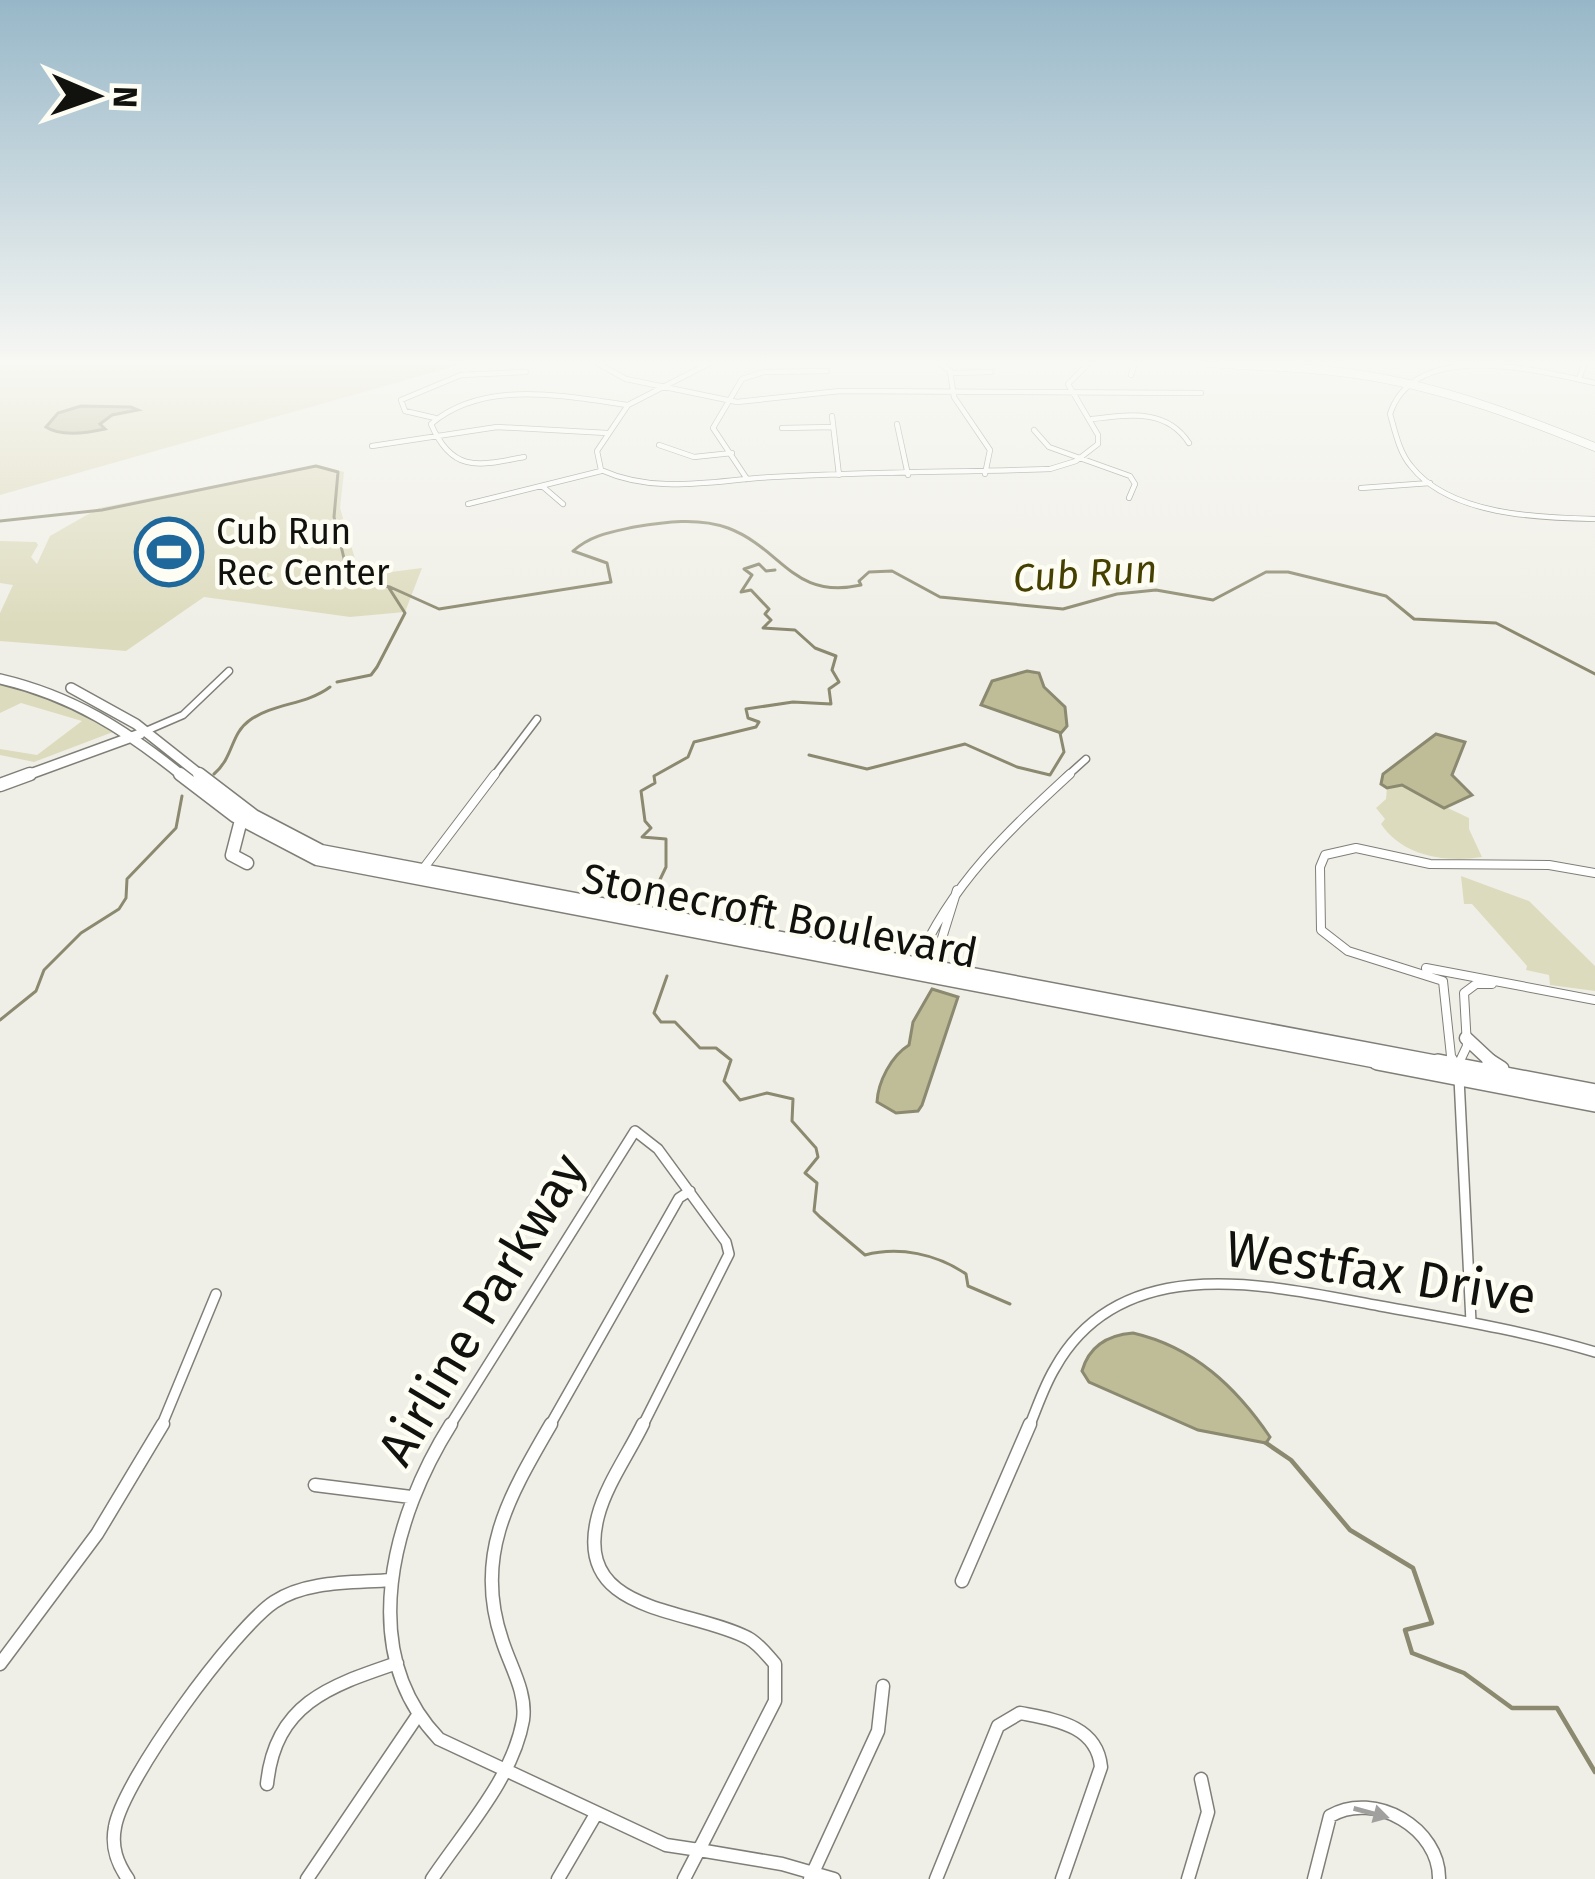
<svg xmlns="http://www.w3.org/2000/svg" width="1595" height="1879" viewBox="0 0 1595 1879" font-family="'Fira Sans',sans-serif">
<rect width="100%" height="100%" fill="#f0efe7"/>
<path fill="#dddbbd" d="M0,363H466L0,495Z
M318,465L344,472L340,508L360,576L422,568L405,612L350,617L204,597L126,651L0,641V613L13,585L0,583V541L36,542L38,545L31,557L37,564L50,536L99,508Z
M0,683L58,698L113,732L34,762L0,755V749L37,755L82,721L21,703L0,713Z
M1397,784L1469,818V829L1482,857C1446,863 1402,856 1381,824L1385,819L1376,808L1386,799L1387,788Z
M1461,876L1529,901L1595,966V991L1550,985L1549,975L1526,970L1527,966L1472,904H1464Z"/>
<path fill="#bfbc98" stroke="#8b896f" stroke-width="3" d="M81,406L131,407L138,410L112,415L100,424L105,429C87,433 61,437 46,427L58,413Z
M1027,671L1039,673L1044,687L1065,707L1067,726L1061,733L981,705L992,681Z
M1436,734L1465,742L1452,775L1472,795L1444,808L1402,785L1387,788L1381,784L1383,774Z
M932,989L958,997L922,1105L918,1111L896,1113L877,1102C878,1082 891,1056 909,1045L913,1022Z
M1133,1333C1194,1347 1236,1387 1270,1437L1266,1443L1198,1430L1089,1382L1082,1371C1089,1346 1108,1335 1133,1333Z"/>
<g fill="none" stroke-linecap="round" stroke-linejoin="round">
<path stroke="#8b896f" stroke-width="3" d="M0,521L102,510L316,466L338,472L334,517L349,579L390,587L439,609L611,582L607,563L573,551C591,535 611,532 634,527C664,522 698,517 728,528C783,549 792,600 861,585L859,581L869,572L892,571L940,597L1063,609L1117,594L1156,590L1213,600L1266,572H1288L1386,596L1414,619L1496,623L1595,674
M337,682L371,675L377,667L405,613L389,588
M809,755L867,769L965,744L1017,767L1050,775L1064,752L1060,733
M214,774C234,757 230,734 250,720C274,703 306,705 330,687
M661,908L655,890L666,867V839L642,837L651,828L645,821L641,791L655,783L654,776L688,757L694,742L756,727L759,722L748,718L746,709L793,702L831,704L829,689L839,682L832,670L836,656L815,648L795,630L763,628L771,620L765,614L769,609L751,590L741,592L752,575L744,569L759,564L766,571L775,570
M667,976L654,1013L661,1022H675L700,1048H716L731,1060L724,1081L740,1100L767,1093L793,1099L792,1121L816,1148L818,1157L805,1173L817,1183L814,1211L820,1217L865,1255C899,1246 937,1254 966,1274L968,1286L1010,1304
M0,1020L36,991L44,970L81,933L119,909L126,898L127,879L176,828L182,796"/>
<path stroke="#8b896f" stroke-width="4.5" d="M1266,1443L1291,1460L1350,1530L1413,1568L1432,1623L1405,1630L1412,1653L1464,1673L1512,1708H1557L1595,1772"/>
<defs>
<path id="street-far4" d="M597,363L626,379L737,402L840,391L1201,393
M710,363L628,405L597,451L601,470C657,495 714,480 773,477C865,472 958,472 1050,469L1076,461L1098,444V435L1068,384L1089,363
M939,363L950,371L954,397L990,450L985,474
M951,373L991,372
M1131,375L1135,363
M1580,376L1585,363
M1595,383C1540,371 1415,338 1390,414C1395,431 1399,452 1411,466C1449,515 1538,518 1595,519
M832,416L839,475
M435,418L405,411L401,400L461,375L526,372
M1092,419C1129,415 1166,408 1189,443
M897,424L908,475
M782,428L833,427
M1034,430L1049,447L1130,476L1135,484L1129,498
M659,445L694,457L732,453
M372,446L497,427L607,433
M524,457C478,466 452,473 431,424C484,379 564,396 627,405
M747,479L713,428L742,379L764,372L827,371
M542,486L563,504
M1361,488L1430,483
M468,504L601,471"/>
<path id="street-far3" d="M146,731L183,715L229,671
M493,777L537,719
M1066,777L1086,759"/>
<path id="street-far2" d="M423,869L495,774
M917,963C951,884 1008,831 1070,774
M933,967L957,890
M1426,968L1595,1000
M1456,1064L1451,1056L1443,981L1348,951L1321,930L1320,867L1325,855L1356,848L1430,864L1549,865L1595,873
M1458,1065L1467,1046L1464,993L1476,984H1492"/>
<path id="street-far1" d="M1459,1078L1471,1322
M161,1427L216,1294
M449,1427L635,1131L658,1149L726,1242L729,1254L642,1427
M549,1427L679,1198L690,1191
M1029,1427C1037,1408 1044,1386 1055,1368C1122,1248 1272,1286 1380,1306C1452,1319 1525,1331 1595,1352"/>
<path id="street" d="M451,1424C393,1516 355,1651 439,1739L666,1845L699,1850
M643,1424C629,1453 606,1485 598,1516C572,1615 688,1607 748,1638C759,1644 767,1655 775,1664V1701L699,1850
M315,1485L411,1497
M962,1581L1030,1424
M0,1664L97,1534L163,1424
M267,1784C275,1704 329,1686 397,1663
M699,1850L782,1864L834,1879
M128,1879C117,1863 111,1847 115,1827C123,1780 234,1629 274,1602C307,1580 354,1583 391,1580
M307,1879L416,1718
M432,1879C464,1831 513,1778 523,1720C527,1692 510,1666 502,1640C473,1555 510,1495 551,1424
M558,1879L596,1814
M684,1879L699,1850
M810,1879L878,1731L883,1686
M936,1879L998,1726L1020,1713C1055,1720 1097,1725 1101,1767L1062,1879
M1188,1879L1208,1812L1201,1779
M1314,1879L1330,1816C1375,1790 1440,1829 1439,1879"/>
<path id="secondary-far3" d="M1207,363C1263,367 1319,367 1374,377C1450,390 1523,418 1595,447"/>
<path id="secondary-far2" d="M0,679C73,696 126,730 184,777
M71,688L136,724L203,777
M22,777L140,734"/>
<path id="secondary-far1" d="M180,774L235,816L317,859L1393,1065
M199,774L254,816L321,851L1454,1065
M0,785L30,774
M240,824L232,855L247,863
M1466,1038L1495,1065"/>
<path id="secondary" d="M1377,1062L1595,1104
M1438,1062L1595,1092
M1490,1062L1501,1069"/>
</defs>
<use href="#street-far4" stroke="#7f7f77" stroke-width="6"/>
<use href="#street-far3" stroke="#7f7f77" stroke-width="9"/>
<use href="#street-far2" stroke="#7f7f77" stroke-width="10"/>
<use href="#street-far1" stroke="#7f7f77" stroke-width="12"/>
<use href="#street" stroke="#7f7f77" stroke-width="15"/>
<use href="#secondary-far3" stroke="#7f7f77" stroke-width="9"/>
<use href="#secondary-far2" stroke="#7f7f77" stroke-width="12"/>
<use href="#secondary-far1" stroke="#7f7f77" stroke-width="15"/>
<use href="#secondary" stroke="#7f7f77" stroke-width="18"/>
<use href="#street-far4" stroke="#fff" stroke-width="4.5"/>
<use href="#street-far3" stroke="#fff" stroke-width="6"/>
<use href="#street-far2" stroke="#fff" stroke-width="8"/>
<use href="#street-far1" stroke="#fff" stroke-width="9"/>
<use href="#street" stroke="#fff" stroke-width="12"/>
<use href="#secondary-far3" stroke="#fff" stroke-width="8"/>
<use href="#secondary-far2" stroke="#fff" stroke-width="9"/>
<use href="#secondary-far1" stroke="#fff" stroke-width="12"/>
<use href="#secondary" stroke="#fff" stroke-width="15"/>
</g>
<defs><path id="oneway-solid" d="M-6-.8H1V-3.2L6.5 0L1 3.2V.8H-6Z" transform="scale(3)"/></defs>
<use fill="#a0a09f" href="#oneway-solid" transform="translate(1371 1813) rotate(15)"/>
<linearGradient id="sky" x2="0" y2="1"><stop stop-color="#97b7c8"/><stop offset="0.58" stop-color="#f8f8f4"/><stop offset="1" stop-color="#f8f8f4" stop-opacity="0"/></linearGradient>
<rect width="1595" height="626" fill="url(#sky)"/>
<defs>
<symbol id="stadium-ring" viewBox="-11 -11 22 22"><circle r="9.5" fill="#fdfdf4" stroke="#1f689c" stroke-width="1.5"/><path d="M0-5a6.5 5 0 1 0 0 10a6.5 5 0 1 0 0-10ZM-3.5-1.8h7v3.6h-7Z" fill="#1f689c"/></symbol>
</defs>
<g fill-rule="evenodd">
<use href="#stadium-ring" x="131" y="514" width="76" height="76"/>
</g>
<g text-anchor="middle" stroke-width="9" stroke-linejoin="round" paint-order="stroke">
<g font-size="36" fill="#11110e" stroke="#fdfdf4" text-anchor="start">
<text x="216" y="544">Cub Run<tspan x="216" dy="41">Rec Center</tspan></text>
</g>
<g font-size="39" font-style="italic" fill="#453f00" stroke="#fdfdf4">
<text transform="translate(1085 573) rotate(-4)" y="14">Cub Run</text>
</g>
<g font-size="42" fill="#11110e" stroke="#fdfdf4">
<text transform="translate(780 915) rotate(11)" y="15">Stonecroft Boulevard</text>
</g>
<g font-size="51" fill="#11110e" stroke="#fdfdf4">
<text transform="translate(1381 1272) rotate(9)" y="18">Westfax Drive</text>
<text transform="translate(481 1309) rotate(-59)" y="18">Airline Parkway</text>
</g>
</g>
<g transform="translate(96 96) rotate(92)" stroke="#fdfdf4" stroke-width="9" paint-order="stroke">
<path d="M0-9L21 45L0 30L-21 45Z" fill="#11110e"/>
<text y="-18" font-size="33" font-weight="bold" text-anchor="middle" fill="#11110e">N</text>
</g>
</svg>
